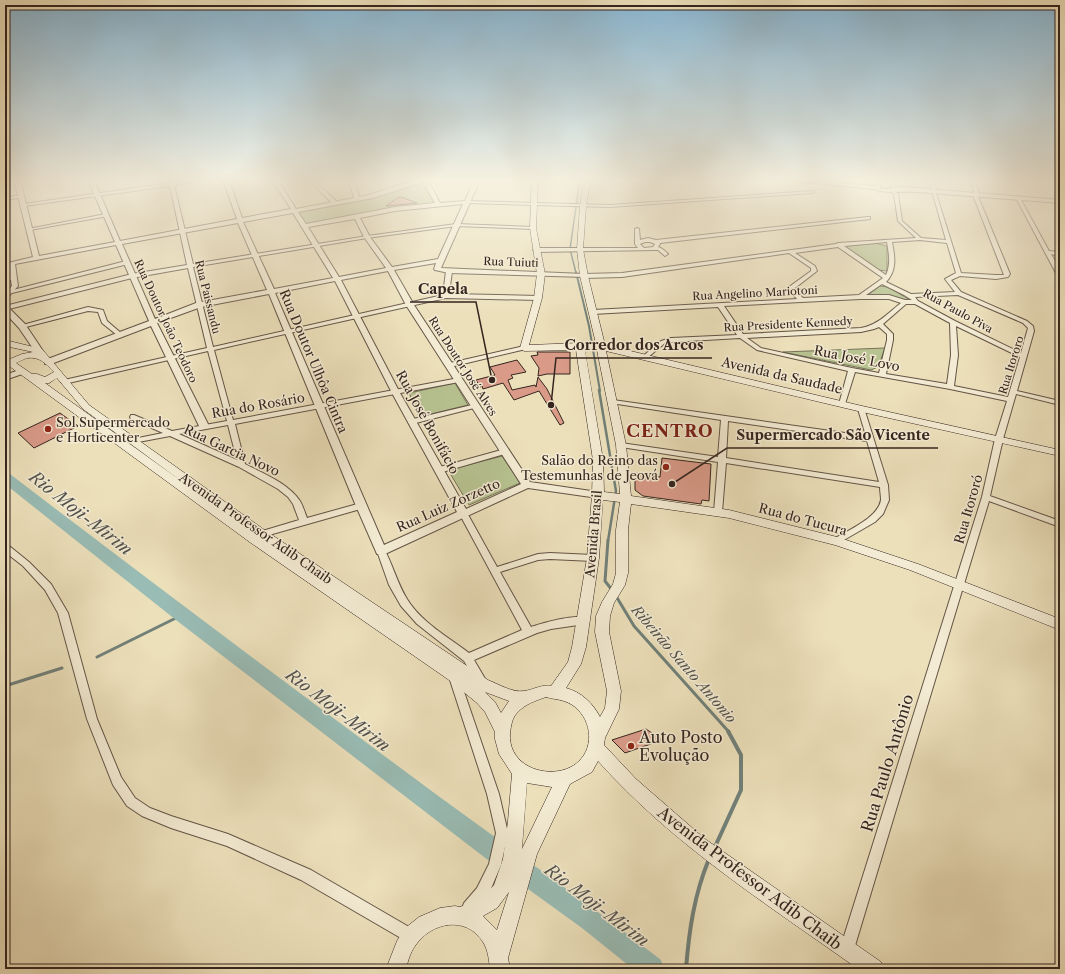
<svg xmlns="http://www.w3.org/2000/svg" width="1065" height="974" viewBox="0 0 1065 974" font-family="'Libre Caslon Text',serif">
<rect width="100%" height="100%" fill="#ece0bb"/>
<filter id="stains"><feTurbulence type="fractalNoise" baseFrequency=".005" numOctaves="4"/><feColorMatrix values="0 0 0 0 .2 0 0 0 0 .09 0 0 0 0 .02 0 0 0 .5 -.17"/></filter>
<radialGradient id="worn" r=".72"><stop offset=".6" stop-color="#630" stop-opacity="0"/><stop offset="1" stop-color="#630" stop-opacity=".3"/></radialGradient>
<path fill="#b7c291" stroke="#767458" d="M423,183L434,203L387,210L306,225L299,212L372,198Z
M875,243L887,246V271L878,270L846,248L847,246Z
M880,286L888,287L910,300C902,303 893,296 885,295C879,294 875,297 869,294Z
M885,348L878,367L871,370L783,352Z
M455,383L468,405L419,417L409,393Z
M502,456L520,483L469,505L448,470Z"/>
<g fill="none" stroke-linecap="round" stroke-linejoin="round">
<path stroke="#718079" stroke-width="1.5" d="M576,273L570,249L579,186L584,180"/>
<path stroke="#718079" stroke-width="2" d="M576,272L589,326L600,391"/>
<path stroke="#718079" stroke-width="2.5" d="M599,390L616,491L608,541"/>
<path stroke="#718079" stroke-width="3" d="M608,540L605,581L612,590
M616,596L634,626L729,732
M97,657L182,615
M5,686L62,668"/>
<path stroke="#718079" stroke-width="4" d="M714,849L741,790V755L728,731
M686,969C689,931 694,895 709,859"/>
<path fill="#99bcb5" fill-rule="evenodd" d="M5,472L10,474C151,582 294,689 437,795C512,850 588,903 661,960L664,969H633L582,928L484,857L176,620L5,484Z"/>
</g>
<path fill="#d99a88" stroke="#35251f" d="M399,197H401L417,203L386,206Z
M537,352H570V374H547L538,376L539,368L531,356L538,355Z
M517,360L526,372L511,375L513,378L508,380L512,390L535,385L536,387L538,377L547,389L564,423L560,425L539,391L514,400L503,383L483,389L482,386L480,387L476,380L495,375L490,367Z
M60,413L78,426L34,448L18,433Z
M662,458L711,464L709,501L702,500L701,504L643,496L635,490V473L660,477Z
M646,729L662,740L625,753L612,740Z"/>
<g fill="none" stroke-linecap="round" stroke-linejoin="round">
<defs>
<path id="minor" d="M169,180H173L174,183L193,180H205L174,185L193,264L367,236L456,224L533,227L535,228L533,229L456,226L367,238L193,267L213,347L443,295L446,271L449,269L452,271L449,294L538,296L541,298L538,300L446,298L214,350L233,420L459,378L462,380L459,382L235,424L245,464C264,474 288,483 300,501C303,506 305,513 307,518L361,503L365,506L364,508L262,537L259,536L258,534L259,532L299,520L293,504L288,497L278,489L239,467L170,436L133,443L129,441L133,439L163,433L131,419L130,417L131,415H134L172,431L227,421L208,351L64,384L61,382L64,380L207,348L188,268L132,278L5,310V306L132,274L187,265L170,186L24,206L22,205L24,204L170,183ZM228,425L237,460L179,434Z
M309,180H314L337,202V204H333Z
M890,180H894L895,188L891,187Z
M930,180H934L936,189L935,190L961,273L996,275H1004L973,195L975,194L970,180H974L979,193L977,194L1010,274L1008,277L996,279L960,276L951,280L961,292L1027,321L1033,326L1034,331L1017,391L1060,401V405L1016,394L1003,439L990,496L1060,521V527L989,501L854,949L852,954L847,956L842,954L840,949L982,497L995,439L1007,401L950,389L855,372L845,404L842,406L839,404L848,371L757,350L740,338L671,342L665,343L647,358L645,359L642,357L661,341L671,338L737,335L718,307L593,314L590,312L593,310L797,299L789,290V287L811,271V268L789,253L622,277L584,278L581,276L584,274L622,273L836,244L838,243L916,238L898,221L894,194L889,190L891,189L898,194L902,221L921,238L946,240L932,191L933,190ZM920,240L947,243L956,273L945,279L955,292L911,294L886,282C897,271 895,257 892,242ZM887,242C889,254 891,264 886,275L844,246ZM838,247L883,278L859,295L803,298L795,290V288L817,271L815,266L795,253ZM882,284L904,295L912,300H905L889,295H866ZM958,295L1023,323L1028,328L1021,353L955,321L918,301L915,297ZM860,299H889L901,303C888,313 878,325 861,328L743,334L724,306ZM906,304H915L950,323L951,355L947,384L886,374L893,340V334L883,324ZM956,326L1020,357L1008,397L954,386L958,355ZM879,327L887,334V340L879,373L852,368L761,348L747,338L861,332L874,329Z
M814,191V192L812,193L610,207L468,203L466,202L468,201L610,205Z
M21,195H23V197L5,200V198Z
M1016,197L1020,198L1049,251L1060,252V256L1051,254L1060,270V277L1057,275L1016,198Z
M106,214L108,215V216L30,230L28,229Z
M868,217H870V219L660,243V244L658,247C662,248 665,251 668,254L665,256L658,250H655L536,252L533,250L536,248H638L635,244V229L637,228L639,229L640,240L648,238L656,240ZM645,242H650L655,244L653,247L644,248L640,244Z
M126,261L129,263L128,264L12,293L9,291Z
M14,276L16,277V279L5,281V277Z
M88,307L103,310L107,321L121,333V335H117L102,323L98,312L88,311L22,328L19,326Z
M524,346L526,347V349L450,367L447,365L450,363Z
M613,400L866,436L858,409L860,408H864L888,485L889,500L883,514L875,522L837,544L834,543L833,541L834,539C848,530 878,518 881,500C881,496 880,491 880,487L726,463L722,512L721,514H715L714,512L718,462L621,447L617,445L621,443L718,457L721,420L611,403L610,402ZM728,421L867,441L879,482L726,458Z
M476,404L478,405L479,406L478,407L412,424L408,422L409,420Z
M505,449L509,451L508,453L439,473L435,470L436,468Z
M463,510L466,511L497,567L538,554L550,553L593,555L596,556L597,558L596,560L593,561L550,559L538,560L500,572L531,627C543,623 574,614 585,618L587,621L585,624L551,629L537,633L474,660L487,682L486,685L482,687L478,685L464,661L417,624L401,606L389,585L377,551L378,549H384C393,565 397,583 407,599C421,622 448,637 469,653L522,630L459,513Z
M5,544L8,545L29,562L51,584L68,613L97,719L121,777L135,798L150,808L171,816L228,834L311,870L416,931L418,936L416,941L411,943L406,941L301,880L227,846L171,828L142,816L127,806L113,785L87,719L58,613L45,590L23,566L5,552Z
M454,673L458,674L459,677L499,794L508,833L501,865L487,898L474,913L469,915L464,913L462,908L464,903L477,888L489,864L496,833L487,794L449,677L450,674Z"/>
<path id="tertiary" d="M14,180H20L39,256L115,242L88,180H94L120,241L237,219L223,180H229L242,218L291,209L272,180H278L296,209L354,198L349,180H355L359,197C382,193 405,180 428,180L440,203L465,201L474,180H480L441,268L584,274L586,275V277L449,273L435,270L434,269L436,263L394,270L414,305L530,482L598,492L603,495L598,498L528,488L385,554H377L356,506L269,294L201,307L157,323L209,426L207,428L204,429L199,426L151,326L51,364H45V360L149,321L116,245L15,264L18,286L7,298L5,299V293L12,286L8,263L33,257ZM423,182L435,203L395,207L306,224L298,212L373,198ZM463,204L438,259L392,267L370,237L360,218L395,211ZM293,213L333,278L274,289L243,222ZM355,219L364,237L386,268L339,277L308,227ZM238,223L267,290L196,303L155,319L122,244ZM388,271L406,305L521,484L466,509L400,393L341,280ZM335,281L392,393L457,512L384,545L275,293Z
M784,180H806L874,186L878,184L881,186L879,188L886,189L899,187L917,188L1059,200L1060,203L917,192C904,191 884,194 874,189Z
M5,307H8L25,324L43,351L42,353H36L19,328L5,313Z
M22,369L26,371L25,373L5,380V375Z"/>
<path id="secondary" d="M532,180H538L536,228L545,274L542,298L529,345L580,343L596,344L580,276L577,249L580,206L583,188L587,180H593L589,188L586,206L583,249L588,276L605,345L862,406L1060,450V456L862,412L606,351L626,445L631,496L729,510L837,537L918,564L1060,619V630L910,570L835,545L729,518L631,504L628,530V573L625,585L614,603L610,616L609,632L621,691L619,709L605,738L604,745L636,779L705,839L881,962L884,969H858C767,904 673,845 598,761L592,772L570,784L537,854L508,958L510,969H490C489,960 488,950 483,942C466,915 431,922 415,946C410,953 408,961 406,969H386L397,941L404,929L419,917L440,908L455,906L460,907L482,898L494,885L503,859L508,821L512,774L499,754L495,739V732L485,712L477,703L449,680L251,543L5,363V356L10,359L22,354L33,352L5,346V340L42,349L89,405L266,531L488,680C498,684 513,693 524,691C533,690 542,684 551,686L568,662L572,647L587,558L592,495L593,460L576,350L524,351L520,348L534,298L537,274L530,228ZM585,350H597L616,445L620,494L604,492L603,460ZM27,358C40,356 46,364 54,372L45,377L37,374H32L16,363ZM57,378L83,409L184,483L45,383H49ZM603,500L620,502L616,530V573L613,584L602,602L596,616L595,632L607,691L605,708L600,717C593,703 581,692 566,688L581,664L586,647L599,558ZM485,692L509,701L501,713L495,702ZM546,697C552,699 558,699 564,701C586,708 596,736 584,755C578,764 570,769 559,771C535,775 508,761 510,733C511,726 512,718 517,713C525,704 535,701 546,697ZM527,783L552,787L522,849ZM509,892L497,930L483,916L497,908Z"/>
</defs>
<use href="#minor" stroke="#635446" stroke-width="2"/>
<use href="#tertiary" stroke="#635446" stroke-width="2"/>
<use href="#secondary" stroke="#35251f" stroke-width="1"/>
<use href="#minor" fill="#f3ebd3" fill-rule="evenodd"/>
<use href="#tertiary" fill="#f3ebd3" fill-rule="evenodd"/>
<use href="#secondary" fill="#f3ebd3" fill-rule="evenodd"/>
</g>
<linearGradient id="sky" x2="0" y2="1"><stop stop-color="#88b7d4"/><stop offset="0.57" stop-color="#f6f1e0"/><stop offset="1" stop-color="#f6f1e0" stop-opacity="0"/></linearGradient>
<rect width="1065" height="317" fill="url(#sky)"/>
<g fill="#8f2418" stroke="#f3ebd3" stroke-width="1.5">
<circle cx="48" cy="429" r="4"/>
<circle cx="666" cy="467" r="4"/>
<circle cx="631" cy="746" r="4"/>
</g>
<g text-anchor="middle" stroke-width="3" stroke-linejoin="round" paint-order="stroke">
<g font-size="11" fill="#35251f" stroke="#f3ebd3">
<text transform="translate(511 262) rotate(2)" y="4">Rua Tuiuti</text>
<text transform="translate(755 293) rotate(-3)" y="4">Rua Angelino Mariotoni</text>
<text transform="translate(208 297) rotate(76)" y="4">Rua Paissandu</text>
<text transform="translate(958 311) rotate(29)" y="4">Rua Paulo Piva</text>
<text transform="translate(166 321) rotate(65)" y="4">Rua Doutor João Teodoro</text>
<text transform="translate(788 324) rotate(-3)" y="4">Rua Presidente Kennedy</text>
<text transform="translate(1011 365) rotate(-73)" y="4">Rua Itororo</text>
<text transform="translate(463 366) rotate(57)" y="4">Rua Doutor José Alves</text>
</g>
<g font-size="13" fill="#35251f" stroke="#f3ebd3">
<text transform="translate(857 358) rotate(11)" y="5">Rua José Lovo</text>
<text transform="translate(314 361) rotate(67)" y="5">Rua Doutor Ulhôa Cintra</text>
<text transform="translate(782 375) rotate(13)" y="5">Avenida da Saudade</text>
<text transform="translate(258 405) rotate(-10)" y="5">Rua do Rosário</text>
<text transform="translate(428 422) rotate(61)" y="5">Rua José Bonifácio</text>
<text transform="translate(232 450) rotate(25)" y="5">Rua Garcia Novo</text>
<text transform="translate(448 505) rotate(-24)" y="5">Rua Luiz Zorzetto</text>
<text transform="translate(968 509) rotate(-74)" y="5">Rua Itororó</text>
<text transform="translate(803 519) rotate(15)" y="5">Rua do Tucura</text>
<text transform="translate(256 528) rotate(35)" y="5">Avenida Professor Adib Chaib</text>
<text transform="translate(593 534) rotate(-85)" y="5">Avenida Brasil</text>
</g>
<g font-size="13" fill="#35251f" stroke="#f3ebd3" text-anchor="start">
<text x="56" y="427">Sol Supermercado<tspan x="56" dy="15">e Horticenter</tspan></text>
<text x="658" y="465" text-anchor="end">Salão do Reino das<tspan x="658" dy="15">Testemunhas de Jeová</tspan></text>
</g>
<g font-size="14" font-style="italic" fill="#53524c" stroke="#f3ebd3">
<text transform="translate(684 664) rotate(49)" y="5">Ribeirão Santo Antonio</text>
</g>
<g font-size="16" fill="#35251f" stroke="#f3ebd3" text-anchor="start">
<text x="639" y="743">Auto Posto<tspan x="639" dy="18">Evolução</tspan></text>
</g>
<g font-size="16" fill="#35251f" stroke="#f3ebd3">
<text transform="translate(887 763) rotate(-73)" y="6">Rua Paulo Antônio</text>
<text transform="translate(750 878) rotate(37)" y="6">Avenida Professor Adib Chaib</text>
</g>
<g font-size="17" font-weight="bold" letter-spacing="1" fill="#7a1f14" stroke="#f3ebd3">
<text x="670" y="437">CENTRO</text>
</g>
<g font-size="17" font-style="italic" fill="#53524c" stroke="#f3ebd3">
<text transform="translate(81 513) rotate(38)" y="6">Rio Moji-Mirim</text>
<text transform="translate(338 710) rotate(37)" y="6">Rio Moji-Mirim</text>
<text transform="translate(597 905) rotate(37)" y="6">Rio Moji-Mirim</text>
</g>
</g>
<path fill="none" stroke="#35251f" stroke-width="1.5" d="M492 380L476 302H410M551 405L556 358H712M672 484L727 448H938"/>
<g fill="#35251f" stroke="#f3ebd3" stroke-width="1.5">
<circle cx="492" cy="380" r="4"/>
<circle cx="551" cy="405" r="4"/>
<circle cx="672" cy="484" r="4"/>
</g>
<g font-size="14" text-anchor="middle" font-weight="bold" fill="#35251f" stroke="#f3ebd3" stroke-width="3" stroke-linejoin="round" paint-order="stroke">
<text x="443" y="294">Capela</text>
<text x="634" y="350">Corredor dos Arcos</text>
<text x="833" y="440">Supermercado São Vicente</text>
</g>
<rect width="1065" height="974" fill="none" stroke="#ece0bb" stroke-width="20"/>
<rect x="6" y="6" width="1053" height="962" fill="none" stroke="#35251f" stroke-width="2"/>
<rect x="10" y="10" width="1045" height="954" fill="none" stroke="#35251f"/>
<rect width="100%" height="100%" filter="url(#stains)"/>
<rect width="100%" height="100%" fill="url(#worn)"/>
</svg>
